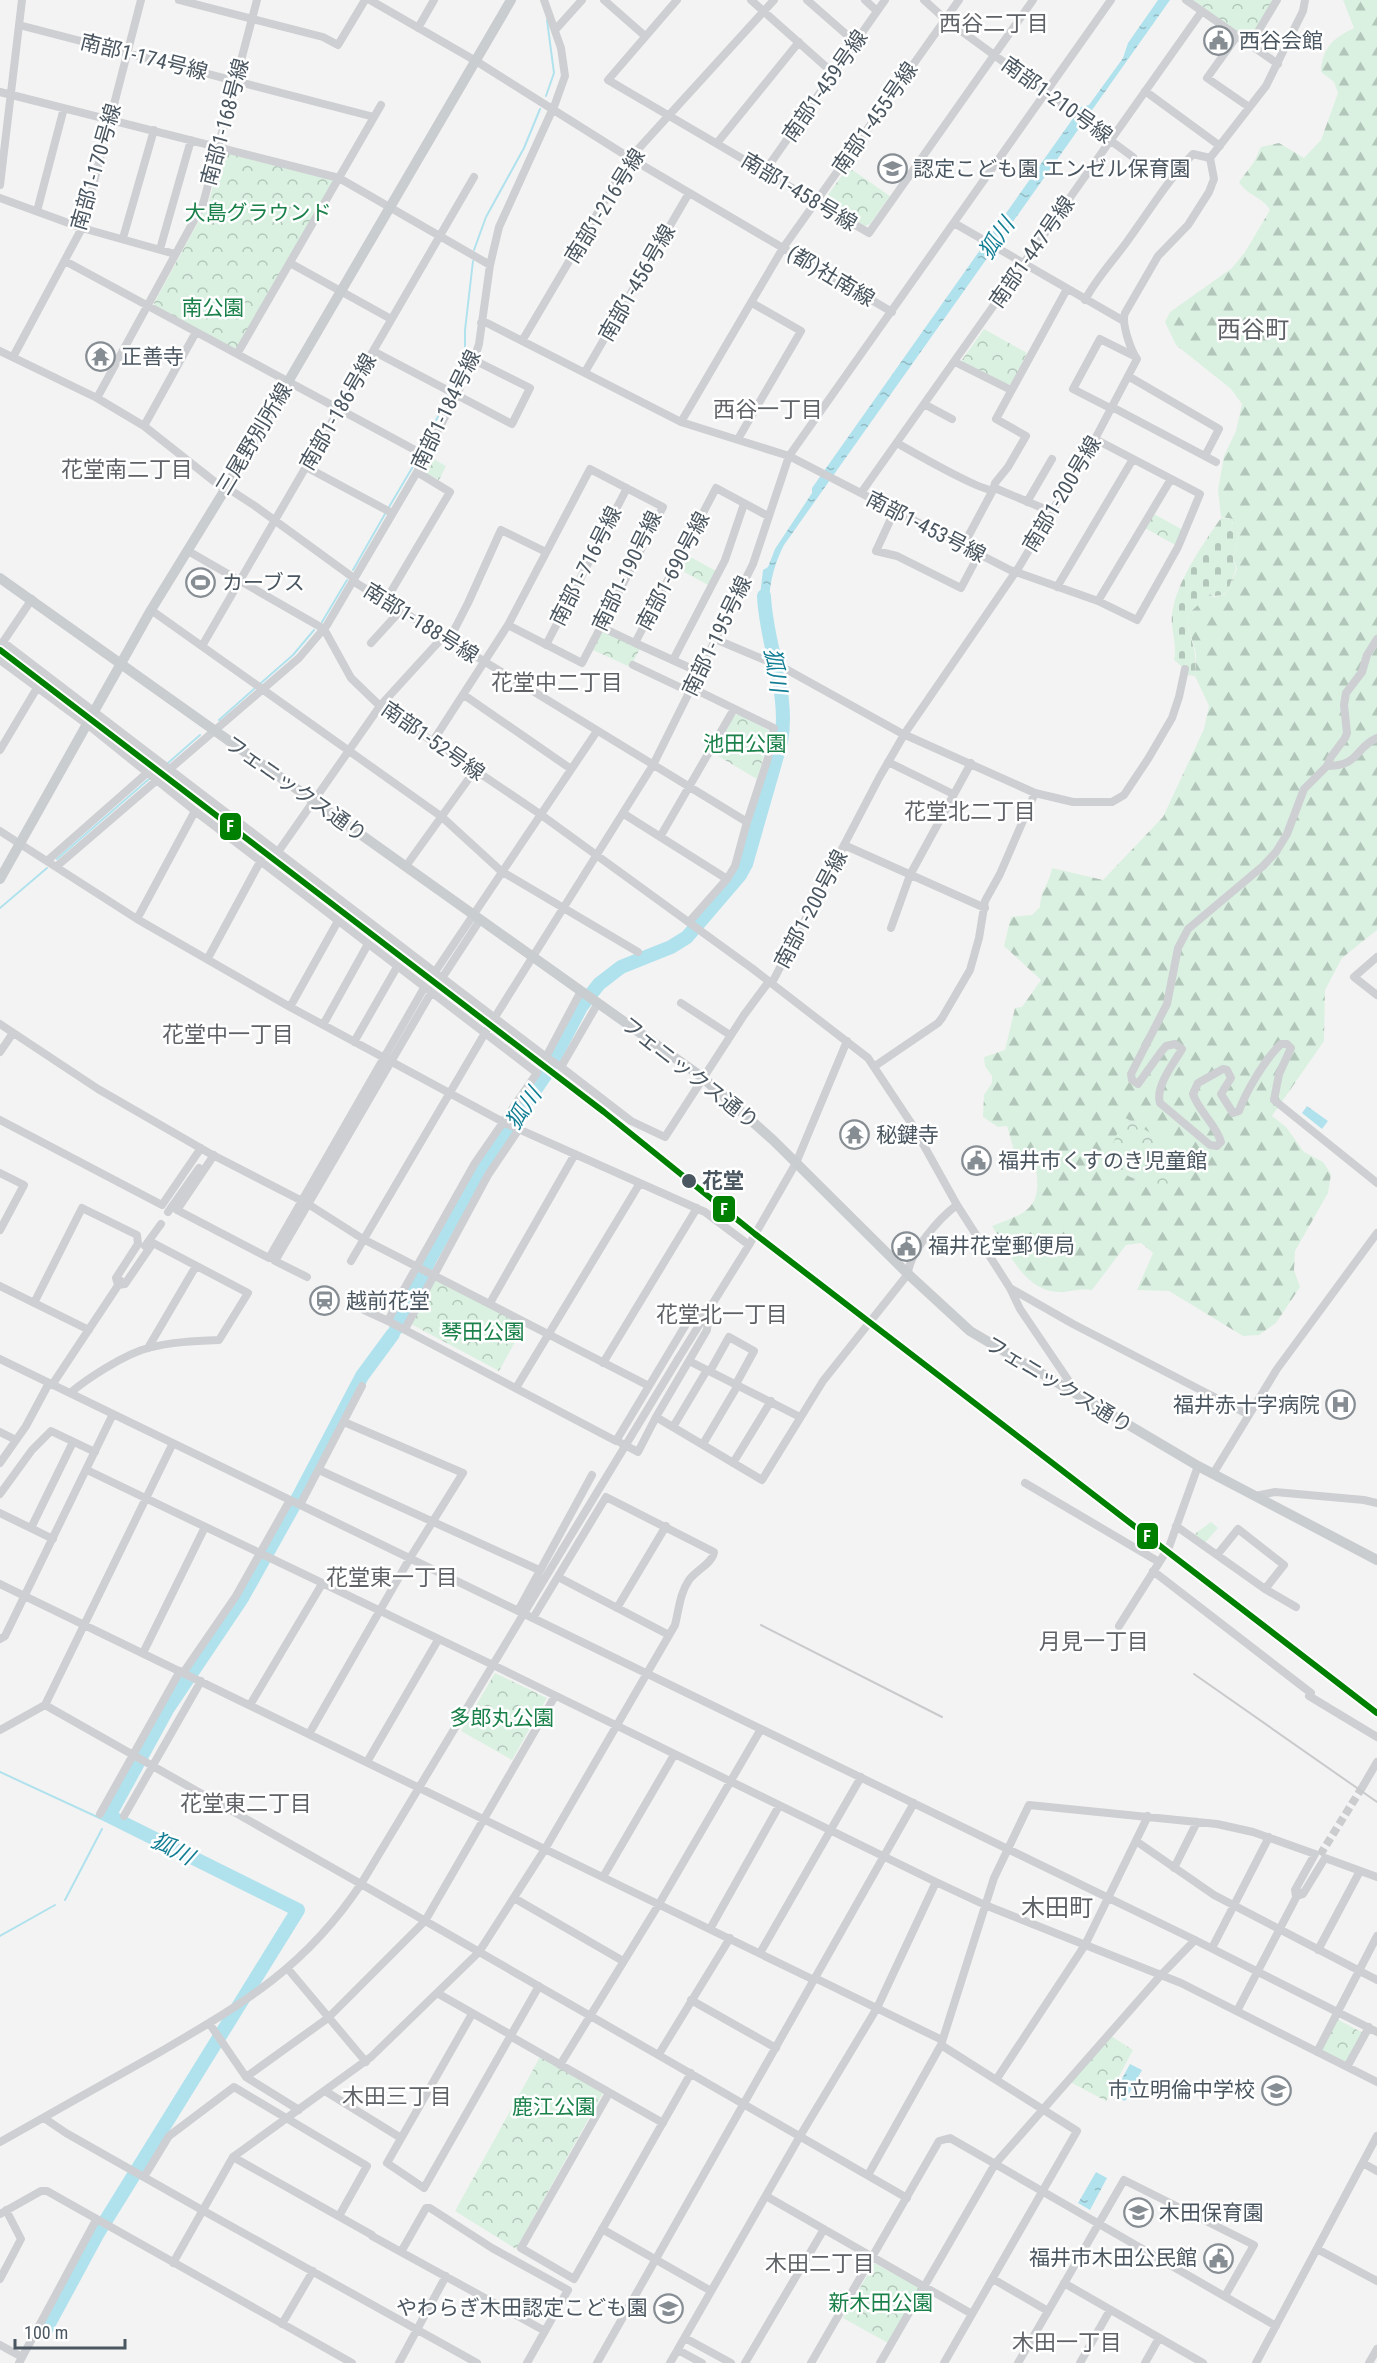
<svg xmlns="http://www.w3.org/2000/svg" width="1377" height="2363" viewBox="0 0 1377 2363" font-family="'Roboto Condensed','Noto Sans JP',sans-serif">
<defs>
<pattern id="forest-firs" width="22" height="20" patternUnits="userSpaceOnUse" patternTransform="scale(1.5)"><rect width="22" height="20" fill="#daf1e1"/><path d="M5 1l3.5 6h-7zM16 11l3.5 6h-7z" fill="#b3c6ba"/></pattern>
<pattern id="cemetery-stones" width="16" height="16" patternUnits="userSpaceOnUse" patternTransform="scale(1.5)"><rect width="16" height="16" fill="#daf1e1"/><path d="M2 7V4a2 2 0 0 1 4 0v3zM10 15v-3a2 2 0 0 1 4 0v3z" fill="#b3c6ba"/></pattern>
<pattern id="park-crowns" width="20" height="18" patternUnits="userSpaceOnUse" patternTransform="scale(1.5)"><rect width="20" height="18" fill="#daf1e1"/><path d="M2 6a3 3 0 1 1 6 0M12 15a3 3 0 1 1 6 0" fill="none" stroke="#b3c6ba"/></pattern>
<pattern id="water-ripples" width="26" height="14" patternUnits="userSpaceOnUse" patternTransform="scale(1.5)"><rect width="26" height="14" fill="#b0e2ed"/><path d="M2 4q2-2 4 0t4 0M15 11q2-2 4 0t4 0" fill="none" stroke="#91bac3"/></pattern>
</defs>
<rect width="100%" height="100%" fill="#f4f3f3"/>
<path fill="url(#forest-firs)" d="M1343,0H1377V930L1342,958L1325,990L1324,1041L1272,1116L1286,1127L1304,1152L1323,1162L1331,1174L1328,1193L1295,1251L1294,1270L1300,1287L1276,1323L1259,1335L1243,1336L1169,1291L1137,1290L1153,1253L1141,1243L1126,1245L1092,1290C1078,1288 1071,1292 1059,1292C1025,1292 1007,1250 992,1226C1026,1213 1042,1209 1036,1169L1017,1161L1007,1126L998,1127L983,1117L984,1095L992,1083V1076L985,1066L984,1057L1005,1050L1015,1008L1022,1007L1041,980L1004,946L1011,917L1032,915L1040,907C1041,889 1049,885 1052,868L1103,880L1163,817L1204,729L1209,706L1195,676L1196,653L1187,623L1188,614L1210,594L1214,597L1224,595L1228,590L1237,569L1233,558L1239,533L1231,531L1233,519L1221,517L1218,490L1224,456L1236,431L1242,404L1231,389L1176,345L1165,322L1170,312L1232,268L1245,252L1270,210C1263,197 1246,195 1239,182L1254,162L1261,147L1279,143L1304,158L1321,140L1338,93L1334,82L1321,72C1322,48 1333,38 1354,28Z"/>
<path fill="url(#cemetery-stones)" d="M1221,518L1233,519L1231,531L1239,533L1233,558L1236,569L1228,590L1223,595L1214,596L1210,594L1188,614L1187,623L1195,653V676L1187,675V671L1174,660C1178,645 1170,629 1172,614C1176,582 1203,544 1221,518Z"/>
<path fill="url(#park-crowns)" d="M1193,0H1274L1252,38L1248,39Z
M225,153L332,180L333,183L237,348L234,349L154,306V303L208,204L222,154Z
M848,167L890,196L870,224L865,226L827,204L825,199Z
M984,329L1027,353L1011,384L1007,385L963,362L962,360Z
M430,457L446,466L439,480L426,473L425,468Z
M1154,514L1183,530L1175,545L1145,528Z
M685,554L716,571L708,585L677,568Z
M605,632L640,649L630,667L593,650L601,634Z
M738,714L768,730L770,734L757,779L713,753L734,716Z
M1124,1117L1162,1140L1188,1164L1168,1194L1104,1165Z
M436,1278L525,1324L499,1371L411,1324Z
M1211,1522L1218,1528L1204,1544L1192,1536Z
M495,1673L547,1698L512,1760L461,1731Z
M1337,2019L1363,2033L1346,2063L1320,2050Z
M1111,2036L1133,2050L1106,2101L1070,2082Z
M540,2057L603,2093L516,2249L455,2211Z
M874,2263L920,2288L888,2343L843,2318Z"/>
<path fill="url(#water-ripples)" d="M1158,0H1170L784,545C774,564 767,590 770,612L762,614L760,595L763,570L768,567L775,549L812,493V488L1081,107L1089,105L1123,58L1128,43Z
M1307,1106L1328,1121L1322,1129L1302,1113Z
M1130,2064L1142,2070L1125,2101L1113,2095Z
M1096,2172L1107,2178L1090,2210L1078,2203Z"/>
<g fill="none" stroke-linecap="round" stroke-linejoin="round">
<path stroke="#b0e2ed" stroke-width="2" d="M546,96L554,73L547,20
M474,250L486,217L524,148L540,109
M465,362V330L473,261
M452,388L461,371
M422,449L448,396
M389,507L418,458
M353,570L385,514
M322,622L347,580
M261,683L293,655L314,630
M219,720L254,689
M168,763L200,735
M57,859L149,779
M0,908L47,868
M0,1772L106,1821L109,1816
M65,1900L102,1829
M0,1936L55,1905"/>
<path stroke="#b0e2ed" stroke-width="14" d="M396,1329L431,1257L479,1172L546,1074L581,1007L599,984L621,967L671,947L687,937L740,875L746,864L781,742C790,693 766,645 764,596
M44,2333L98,2233L298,1910L109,1816L168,1708L242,1598L299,1496L362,1376L393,1334"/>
<path stroke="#caccce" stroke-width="8" stroke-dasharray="8 4" stroke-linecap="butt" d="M1320,1855L1363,1786"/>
<path stroke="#cdcfd2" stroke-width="8" d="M179,0L323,37L338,45L365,0
M370,0L476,61L630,158L892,312
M604,0L645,36
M677,0L608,80L869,233L1033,0
M751,0L833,73
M807,0L855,42
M865,0L877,11
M924,0L945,19L1133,157
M1186,0L1278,64
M19,25L374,117
M418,28L434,0
M556,29L582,0
M1237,36L1207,78L1249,107
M1250,45L1277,0
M1145,91L1220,146
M0,92L339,178L490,265
M717,143L799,42
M765,171L885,0
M0,185L22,0
M0,198L82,228L175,254
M37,211L64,108
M954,223L1122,320
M123,238L154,130
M160,249L191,140
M65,261L426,456
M290,263L391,319
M1085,300C1096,279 1112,262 1126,243C1148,213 1167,181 1193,154L1210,158
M481,323H487L681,422L789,456L1010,570L1098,601L1137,620L1178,547L1200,494L1095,439
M522,341L630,158L774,0
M0,351L97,398L144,426L220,486L232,491L255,506L351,576L356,583L747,822
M373,351L512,424L530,388L474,360
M237,354L381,105
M13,357L82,228L141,0
M955,362L1011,390
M585,372L689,193
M1128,376L1219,429L1205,456
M97,398L203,204L257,0
M924,404L952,419
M1112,407L1216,462
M1112,409L1073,389L1100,339L1134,356
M681,422L783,248L959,0
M144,426L196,332
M738,439L801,331L752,303
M897,443C913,452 980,491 993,490L963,546
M306,467L392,513
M861,493L1202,11
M1027,502L1052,459
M895,510L876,551L897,556L961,588L979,554
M1052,512L997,489L993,490L995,483L1008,467L1026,436L996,419L1067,289
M188,551L324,629L351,678L380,706L540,814L753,969L868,1058L913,1126L957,1205L1010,1288L1020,1309L1077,1393
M1057,587L1133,459
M32,599L3,642L546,1057L581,991
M386,600L450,492L417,472
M1098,601L1171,479
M151,610L442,817L501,871L638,952
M601,627L635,643
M715,639L784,668L901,733L1035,793L1073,802H1112L1124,795L1148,759L1172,718L1179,697L1185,669
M1377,639L1367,655L1362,672L1346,693L1344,705L1347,733L1345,738L1331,757L1327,766L1304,789L1287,834L1276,852L1263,866L1188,929L1178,948L1167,1004L1131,1074L1132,1080L1138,1084L1161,1052L1166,1046L1175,1044L1182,1049C1174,1063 1155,1086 1160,1103L1210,1145L1217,1146L1221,1142C1216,1124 1199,1112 1193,1094L1198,1083L1223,1069L1227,1070L1231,1078L1221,1094L1233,1113L1239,1111C1246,1091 1266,1058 1281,1044H1287L1291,1048L1279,1074L1274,1100L1377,1183
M449,640L468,603L501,530L546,552
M371,643L401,610
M546,645L627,488
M202,646L474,177
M0,660L88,725L195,811L537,1073L475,1163L403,1291L388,1321L364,1310L362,1298
M673,660L725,560L744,504
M633,665L690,692
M699,672L635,643L716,488L768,516
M464,695L571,769
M433,741L508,625L590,469L663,507L582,663L508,625
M0,750L37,688
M888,762L953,794
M1327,766C1360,766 1354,748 1377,738
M624,814L727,879
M0,831L137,919L290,1007L505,1123L705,1212L749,1245
M660,837L734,709
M844,845L985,908
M278,852L380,706L443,637
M47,861L147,773
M57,866L299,658L327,625L417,472L474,360L479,344L490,265L499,227L555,104L565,76L561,48L544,0
M406,866L475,770
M137,919L195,811
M689,922L727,879L735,866L747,822L768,758L774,728L692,688
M891,928L910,875L971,763
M1377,957L1354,977L1377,995
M208,958L261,860
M435,972L597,731
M442,978L480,920
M598,1003L561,1067L631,1121L665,1137L744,1015L767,984L774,979L879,778L905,733L1019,567L1095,439L1137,359C1131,351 1121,323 1125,313L1158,256L1188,225L1209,192L1214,179L1210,158L1266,86L1303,11L1305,0
M681,1003L730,1035
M290,1007L338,921
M0,1024L98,1089L209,1153L308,1204L363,1239L649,1386
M323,1025L368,944
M354,1042L397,967
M0,1052L13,1033
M546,1057L561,1067
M875,1066L938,1023L942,1018L970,970L979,938L985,901L1000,874L1035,793
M0,1120L162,1205L201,1148
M214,1155L177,1210L269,1258L424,988
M0,1173L24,1185L0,1230
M168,1212L199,1168
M145,1246L161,1224
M351,1261L485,1033L653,765L753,564L789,456L1111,0
M307,1277L275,1261L431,993
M0,1286L89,1330
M1010,1288L1073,1324L1249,1415
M34,1303L82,1208L137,1235L138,1244L116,1278L118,1285L125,1284L153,1243L248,1293L219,1340C195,1341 171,1342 148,1348C125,1354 88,1378 70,1393
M490,1303L575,1154
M388,1321L616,1441L691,1316L709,1308
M405,1329L488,1175L519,1129
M148,1348L196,1266
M0,1359L1195,1940L1377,2032
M678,1359L749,1245L796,1163L847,1041
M689,1361L800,1417
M603,1363L697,1208
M710,1371L729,1337L754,1351L736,1384
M52,1385L121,1281
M516,1388L640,1183
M656,1417L762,1480L823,1381L908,1274C909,1253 939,1218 957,1205
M673,1427L707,1370
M0,1432L16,1440
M621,1443L638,1452L656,1417L707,1330L709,1309
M703,1444L738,1385
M0,1463L26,1426L49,1383
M733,1463L771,1401
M87,1470L493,1665L936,1882L985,1905L1181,1983L1377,2082
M319,1470L539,1570
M1213,1474L1277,1369L1377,1233
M1025,1483L1159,1562
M0,1494L32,1450L51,1431L95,1452
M1255,1496L1275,1492L1364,1500L1377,1503
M300,1505L362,1386
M0,1513L53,1539
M1176,1526L1265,1589L1296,1607
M31,1528L73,1442
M1217,1555L1238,1529L1284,1565L1265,1589
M1153,1571L1311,1693L1309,1696L1377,1737
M558,1577L669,1635
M0,1584L814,1980
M617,1608L666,1526
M518,1611L592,1475
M1119,1626L1169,1547L1198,1466
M0,1639L5,1636L113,1414
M143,1653L205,1527
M183,1673L236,1596L290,1500
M45,1705L173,1443
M250,1705L322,1584
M0,1730L45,1705L361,1884L907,2198
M309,1734L410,1558L463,1473L344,1422
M367,1762L438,1640
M1363,1786L1377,1762
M100,1814L180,1671
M124,1816L201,1681
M1136,1841L1214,1895L1377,1980
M1174,1868L1197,1822
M603,1877L674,1755
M1297,1896L1303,1894L1325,1858L1377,1877
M514,1898L623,1961
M710,1929L779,1806
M1212,1948L1269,1837
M1318,1950L1360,1871
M760,1953L861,1777
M288,1969L366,2062
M815,1978L942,2040
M437,1993L511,2035
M691,2000L776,2048
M1237,2011L1299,1892
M472,2014L387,2163L424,2188L539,1986
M209,2023L246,2077L299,2110
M510,2036L663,2123
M941,2045L1077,2131L944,2363
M1317,2052L1377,1936
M659,2054L730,1938
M560,2065L659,1904L761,1729
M1347,2067L1369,2027
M246,2077L328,2018L425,1921L555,1696
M996,2080L1085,1945L1148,1816
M325,2091L401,2138
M609,2093L521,2248L574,2279L691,2073
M44,2118L66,2133L202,2210L477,2363
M0,2142C53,2112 107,2082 160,2052C244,2003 305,1968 361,1884L562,1550
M233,2157L372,2235
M1363,2163L1377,2171
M868,2175L941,2045L994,1878L1029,1805L1217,1824L1253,1832L1315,1854L1295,1890L1296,1896
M144,2177L169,2136L234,2087L367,2166L339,2216
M766,2196L972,2314
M0,2214L41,2191H47L352,2363
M602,2229L711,2291
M372,2236L401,2252
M1317,2249L1377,2281
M173,2263L233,2157L371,2057L479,1952L545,1849L675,1625C679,1609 680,1593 689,1580C696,1570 713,1563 714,1552L606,1497L533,1618
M0,2279L21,2239L6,2210
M993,2279L1048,2311
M1064,2283L1203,2363
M282,2324L313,2271
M685,2338L731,2363
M0,2345L22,2357
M678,2350L702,2363
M19,2363L96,2220
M399,2363L446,2276
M527,2363L568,2290L492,2248L430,2208H426L401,2252L545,2331
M597,2363L914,1803
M670,2363L800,2136L877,2008L936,1882
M745,2363L824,2229
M811,2363L939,2141L950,2138L1276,2326
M880,2363L995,2164L1161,1975L1195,1940
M1018,2363L1124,2180L1254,2245L1225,2296
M1080,2363L1110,2310
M1145,2363L1159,2338
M1256,2363L1377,2136
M1369,2363L1377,2349"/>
<path stroke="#cacdd0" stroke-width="10" d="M0,578L702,1077L773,1140L908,1274L970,1331L1198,1466L1377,1560
M0,879L151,610L226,488L511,0"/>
<path stroke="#c8cacc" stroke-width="2" d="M761,1625L942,1717
M1194,1674L1377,1802"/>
<path stroke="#cdcfd2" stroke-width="8" d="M562,1550L678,1359"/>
<defs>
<path id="rail-1" d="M0,650L604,1112L755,1234L1377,1713"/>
</defs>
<use href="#rail-1" stroke="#fff" stroke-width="10"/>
<use href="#rail-1" stroke="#008000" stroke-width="6"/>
</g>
<defs>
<symbol id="civic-ring" viewBox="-11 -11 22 22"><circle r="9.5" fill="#fff" stroke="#868d93" stroke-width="1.5"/><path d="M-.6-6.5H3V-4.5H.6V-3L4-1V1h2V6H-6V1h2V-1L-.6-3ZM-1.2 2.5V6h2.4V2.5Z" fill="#868d93"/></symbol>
<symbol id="school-ring" viewBox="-11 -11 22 22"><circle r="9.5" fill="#fff" stroke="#868d93" stroke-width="1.5"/><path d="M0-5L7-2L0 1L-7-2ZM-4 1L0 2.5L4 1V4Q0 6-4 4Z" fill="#868d93"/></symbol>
<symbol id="temple-ring" viewBox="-11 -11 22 22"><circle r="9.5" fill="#fff" stroke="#868d93" stroke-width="1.5"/><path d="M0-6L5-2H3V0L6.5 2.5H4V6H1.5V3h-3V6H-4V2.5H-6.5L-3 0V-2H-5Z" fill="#868d93"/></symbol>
<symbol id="stadium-ring" viewBox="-11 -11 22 22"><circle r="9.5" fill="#fff" stroke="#868d93" stroke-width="1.5"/><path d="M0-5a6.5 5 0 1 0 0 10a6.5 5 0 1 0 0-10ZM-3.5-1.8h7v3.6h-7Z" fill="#868d93"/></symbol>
<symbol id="station-ring" viewBox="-11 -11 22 22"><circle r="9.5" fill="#fff" stroke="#868d93" stroke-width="1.5"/><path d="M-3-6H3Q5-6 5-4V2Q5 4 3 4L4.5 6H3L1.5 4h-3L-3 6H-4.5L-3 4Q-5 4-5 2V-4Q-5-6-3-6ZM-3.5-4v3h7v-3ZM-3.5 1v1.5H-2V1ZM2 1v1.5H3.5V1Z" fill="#868d93"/></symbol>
<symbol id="hospital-ring" viewBox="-11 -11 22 22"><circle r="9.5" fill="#fff" stroke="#868d93" stroke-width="1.5"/><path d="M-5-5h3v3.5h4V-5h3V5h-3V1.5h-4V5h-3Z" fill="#868d93"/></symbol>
</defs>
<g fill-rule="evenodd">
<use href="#civic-ring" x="1202" y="24" width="33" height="33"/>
<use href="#school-ring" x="876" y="152" width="33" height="33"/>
<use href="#temple-ring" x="84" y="340" width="33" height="33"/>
<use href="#stadium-ring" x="184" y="566" width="33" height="33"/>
<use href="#temple-ring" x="838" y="1118" width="33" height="33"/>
<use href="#civic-ring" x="960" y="1144" width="33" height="33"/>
<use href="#civic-ring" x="890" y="1230" width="33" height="33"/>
<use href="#station-ring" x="308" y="1284" width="33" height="33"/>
<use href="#hospital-ring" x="1324" y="1388" width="33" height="33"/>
<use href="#school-ring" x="1260" y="2074" width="33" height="33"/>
<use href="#school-ring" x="1122" y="2196" width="33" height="33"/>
<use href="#civic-ring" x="1202" y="2242" width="33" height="33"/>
<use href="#school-ring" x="652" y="2292" width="33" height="33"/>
</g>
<circle fill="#4a5660" stroke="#fff" stroke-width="2" cx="689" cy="1181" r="8"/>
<g text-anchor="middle" stroke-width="5" stroke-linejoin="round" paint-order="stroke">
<g font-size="21" fill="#4a5660" stroke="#fff" text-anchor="start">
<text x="1239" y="48">西谷会館</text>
<text x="913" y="176">認定こども園 エンゼル保育園</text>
<text x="121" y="364">正善寺</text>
<text x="222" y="590">カーブス</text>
<text x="876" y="1142">秘鍵寺</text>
<text x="998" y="1168">福井市くすのき児童館</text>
<text x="928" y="1253">福井花堂郵便局</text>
<text x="346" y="1308">越前花堂</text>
<text x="1320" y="1412" text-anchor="end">福井赤十字病院</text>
<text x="1255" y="2097" text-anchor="end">市立明倫中学校</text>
<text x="1159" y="2220">木田保育園</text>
<text x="1197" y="2265" text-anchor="end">福井市木田公民館</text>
<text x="648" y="2315" text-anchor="end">やわらぎ木田認定こども園</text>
</g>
<g font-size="21" fill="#4a5660" stroke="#fff">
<text transform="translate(144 57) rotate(14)" y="7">南部1-174号線</text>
<text transform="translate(825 86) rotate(-55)" y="7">南部1-459号線</text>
<text transform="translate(1057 100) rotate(36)" y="7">南部1-210号線</text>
<text transform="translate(875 118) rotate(-55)" y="7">南部1-455号線</text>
<text transform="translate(225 122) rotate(-75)" y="7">南部1-168号線</text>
<text transform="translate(96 167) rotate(-74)" y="7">南部1-170号線</text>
<text transform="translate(799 192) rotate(31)" y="7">南部1-458号線</text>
<text transform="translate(605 206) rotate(-58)" y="7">南部1-216号線</text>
<text transform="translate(1032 252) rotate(-55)" y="7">南部1-447号線</text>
<text transform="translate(831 276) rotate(31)" y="7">(都)社南線</text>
<text transform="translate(637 283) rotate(-60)" y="7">南部1-456号線</text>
<text transform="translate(446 410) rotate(-64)" y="7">南部1-184号線</text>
<text transform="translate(338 412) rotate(-60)" y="7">南部1-186号線</text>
<text transform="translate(254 439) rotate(-59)" y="7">三尾野別所線</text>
<text transform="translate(1062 494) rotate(-59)" y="7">南部1-200号線</text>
<text transform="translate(926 527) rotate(27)" y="7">南部1-453号線</text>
<text transform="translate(586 566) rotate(-63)" y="7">南部1-716号線</text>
<text transform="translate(627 571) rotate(-64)" y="7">南部1-190号線</text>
<text transform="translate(673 571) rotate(-62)" y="7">南部1-690号線</text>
<text transform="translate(421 623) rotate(32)" y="7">南部1-188号線</text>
<text transform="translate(717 636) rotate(-64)" y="7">南部1-195号線</text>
<text transform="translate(433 741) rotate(35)" y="7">南部1-52号線</text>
<text transform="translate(296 789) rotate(35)" y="7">フェニックス通り</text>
<text transform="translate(811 909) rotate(-62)" y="7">南部1-200号線</text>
<text transform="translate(690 1073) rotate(38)" y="7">フェニックス通り</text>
<text transform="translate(1059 1385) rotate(31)" y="7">フェニックス通り</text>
</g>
<g font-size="21" fill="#1b814a" stroke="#fff">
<text x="258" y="220">大島グラウンド</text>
<text x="213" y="315">南公園</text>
<text x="745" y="751">池田公園</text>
<text x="483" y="1339">琴田公園</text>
<text x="502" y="1725">多郎丸公園</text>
<text x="554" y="2114">鹿江公園</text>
<text x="881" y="2310">新木田公園</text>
</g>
<g font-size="21" font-weight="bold" fill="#4a5660" stroke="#fff" text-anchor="start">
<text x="702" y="1188">花堂</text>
</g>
<g font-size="22" fill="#5f6367" stroke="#fff">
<text x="994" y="31">西谷二丁目</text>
<text x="768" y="417">西谷一丁目</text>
<text x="127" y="477">花堂南二丁目</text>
<text x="557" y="690">花堂中二丁目</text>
<text x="970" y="819">花堂北二丁目</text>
<text x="228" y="1042">花堂中一丁目</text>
<text x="722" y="1322">花堂北一丁目</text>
<text x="392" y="1585">花堂東一丁目</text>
<text x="1094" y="1649">月見一丁目</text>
<text x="246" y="1811">花堂東二丁目</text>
<text x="397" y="2104">木田三丁目</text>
<text x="820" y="2271">木田二丁目</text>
<text x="1067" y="2350">木田一丁目</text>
</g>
<g font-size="22" font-style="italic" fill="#127e94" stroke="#fff">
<text transform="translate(996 238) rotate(-55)" y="8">狐川</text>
<text transform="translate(776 670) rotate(81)" y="8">狐川</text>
<text transform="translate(523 1108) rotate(-56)" y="8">狐川</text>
<text transform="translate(173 1848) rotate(27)" y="8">狐川</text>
</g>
<g font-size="24" fill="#5f6367" stroke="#fff">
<text x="1253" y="338">西谷町</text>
<text x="1057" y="1916">木田町</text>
</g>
</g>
<g stroke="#fff" stroke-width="2">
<rect x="219" y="812" width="23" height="29" rx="6" fill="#008000"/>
<rect x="712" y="1195" width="24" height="28" rx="6" fill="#008000"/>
<rect x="1136" y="1522" width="23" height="28" rx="6" fill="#008000"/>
</g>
<g font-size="16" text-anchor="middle" font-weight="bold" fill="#fff">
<text x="230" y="832">F</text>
<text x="724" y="1215">F</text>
<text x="1147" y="1542">F</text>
</g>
<path d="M15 2339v9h110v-9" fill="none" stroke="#4a5660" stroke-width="3"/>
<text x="24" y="2339" font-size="18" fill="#4a5660" stroke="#ffffff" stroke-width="4.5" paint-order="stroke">100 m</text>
</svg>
